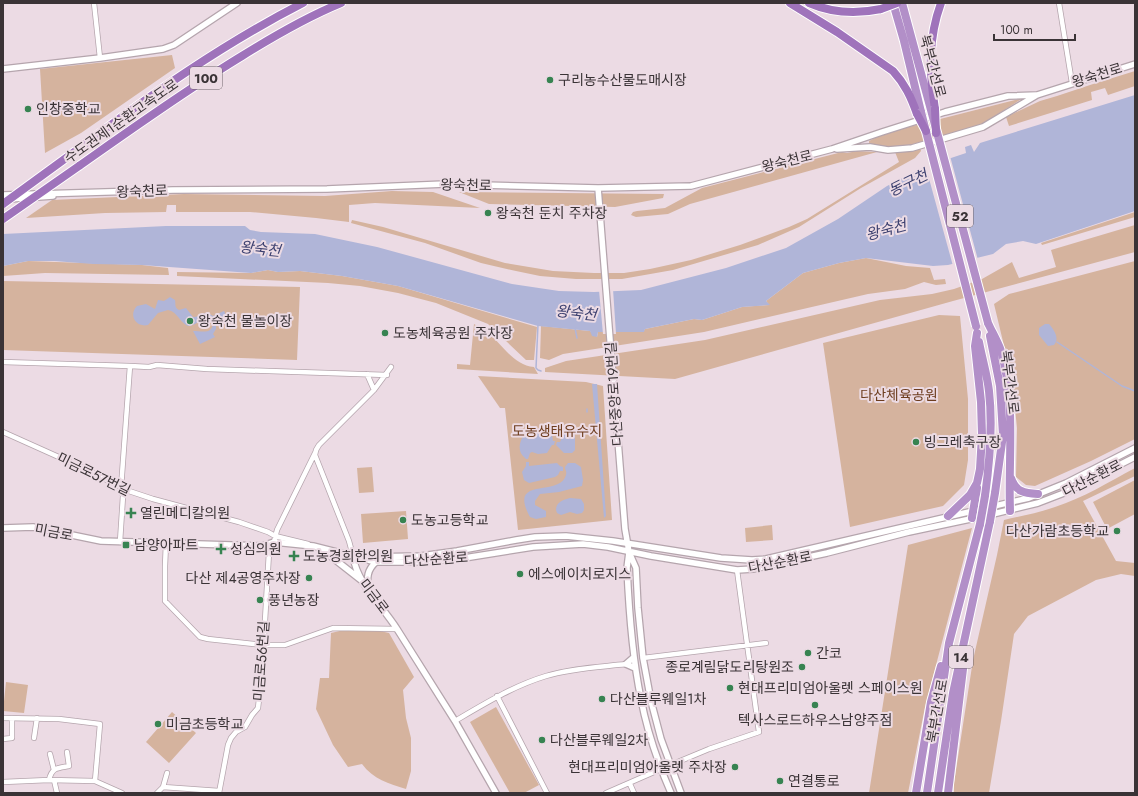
<svg xmlns="http://www.w3.org/2000/svg" width="1138" height="796" viewBox="0 0 1138 796" font-family="Jost,'Noto Sans KR',sans-serif">
<rect width="100%" height="100%" fill="#ecdbe4"/>
<path fill="#d5b39e" d="M172,55L175,68L81,133L45,153L40,69Z
M1135,71V86L1108,95L1105,88L1091,92L1092,100L1009,126L1006,117L1040,101L1057,96L1090,85Z
M1023,98L981,125L906,146L885,147L869,144V141L885,133Z
M920,147L921,151L915,158L861,188L799,227L758,245L673,270L622,279H576L540,276L516,271L481,263L425,243L351,223L352,220L383,227L505,263L553,271L594,273H624L650,269L691,260L740,245L789,227L807,219L899,162L895,152Z
M857,151L877,152L690,204L668,214L636,217L631,215L633,212L637,211L665,208L702,188L842,152L847,153Z
M392,191L433,192L480,208L375,203L349,205V222L316,218L250,212H176V205H167L166,212L105,213L26,218L52,200L184,194L325,196Z
M459,192L664,194L663,198L615,207L489,204Z
M1135,212V217L1042,245L1041,243Z
M1135,225V252L953,301L675,379L545,372V368L566,361L705,340L880,300L932,294L954,289L982,279L1012,262L1019,278L1056,267L1051,250Z
M866,258L906,266L930,268L934,280L945,279L946,284L936,285L924,282L905,289L868,294L704,332L563,354L549,360L540,358L541,326L590,331L597,337L598,332H643L645,329L694,319L702,320L742,307L769,305L766,301L803,273L839,263Z
M28,261L142,265L168,268L169,275L45,273L3,276V266Z
M1135,261V439L1091,461L1035,486L1026,485L1016,477L1017,428L1012,379L994,304L1009,294Z
M268,270L278,272L300,271L342,276L398,286L537,327L534,360H526L488,324L436,303L398,293L360,286L328,283L177,276V272L251,273Z
M3,281L300,287L297,360L3,350Z
M939,315L960,316L968,399V460L964,485L943,506L850,527L823,343Z
M474,324C477,326 482,328 485,330C501,342 512,365 534,367L538,374L457,369V364L470,365Z
M478,376L586,382L603,386L612,520L518,530L505,408H500Z
M372,467L374,492L359,493L357,468Z
M1135,468V476L1083,501L1116,561L1135,563V576L1121,574L1096,580L1028,616L1014,634L1001,721L989,793H954V783L973,660L997,555L1004,520C1021,516 1038,513 1055,507C1083,498 1109,482 1135,468Z
M1135,480V514L1107,529L1093,502Z
M406,511L408,539L363,543L361,514Z
M772,525L773,540L746,542L745,528Z
M972,528L925,707L908,793H869L908,545Z
M344,630L380,631L389,633L414,677L403,690L406,718L411,738V771L406,789C389,784 373,779 362,764L348,767L333,745L316,709L320,678H329L331,633Z
M6,682L28,685L24,713L3,711Z
M496,707L539,785L524,793H510L470,722Z
M172,712L196,733L169,763L146,742Z"/>
<path fill="#b0b5d8" d="M1135,95V211L1036,244L1023,241L1006,244L993,254L948,265L933,266L866,258L839,263L803,273L766,301L770,305L742,307L702,320L694,319L645,329L644,332H598L597,337L592,336L590,331L538,326L398,286L342,276L300,271L278,272L268,270L251,273L142,265L93,264L54,261H28L3,266V234L166,226H245L250,230L261,232L315,234L377,247L512,284L559,291L594,292L641,290L726,268L786,248L838,219L887,186L924,167L966,153L965,147L971,145L974,152L980,143Z
M170,297L175,300C176,305 174,307 179,310L186,308L193,317C201,317 203,309 213,316L224,311L227,317L216,322V329L213,334L215,337L200,344L193,331C202,331 213,335 213,322L208,317C199,317 198,326 188,326C179,322 178,312 168,310L158,313L148,325C136,328 128,315 137,306L146,304L155,309L158,300L164,301Z
M1045,324H1049C1054,330 1060,338 1054,345L1048,346L1039,335V328Z
M592,384H597L606,516L604,518Z
M536,432L547,433L552,435L553,441H555L554,445H552L547,453L538,454L532,452L530,453L528,459H526L525,458C517,452 519,442 524,435Z
M564,433H572L575,435V450L572,453H564L556,445L557,442H560Z
M526,462H529V466L557,463L560,466L563,467V471H560L558,475L555,477L529,483L524,480L522,472L526,466Z
M568,463H575L581,467L583,480L582,486L559,492L540,494L535,501V505L546,511V517L536,519L530,517C507,475 560,498 566,475C567,470 565,471 565,467Z
M570,498L581,499L584,504V510L582,513L577,514L570,512L561,515L557,513L556,510C556,502 563,500 570,498Z"/>
<path fill="#ecdbe4" d="M950,156L978,260L953,266L925,164Z
M613,289L616,334H603L599,290Z"/>
<g fill="none" stroke-linecap="round" stroke-linejoin="round">
<path stroke="#b0b5d8" stroke-width="1.5" d="M538,325L536,368L538,370L541,371
M575,328L577,338
M1057,342L1122,386L1135,391
M587,409V412"/>
<defs>
<path id="minor" d="M94,3L100,58
M1059,3L1072,83
M3,362L130,366L121,488L123,496L120,542
M130,366L149,367L157,365L207,369L387,375
M367,374L374,390
M3,432L81,467L129,491L153,499L239,522L268,532L275,536L308,544
M166,543L165,566V601L200,637L208,639L262,645H285L333,628L397,629
M353,556L349,541L315,455L316,450L319,445L374,390L391,367
M643,658L766,643
M497,696L547,793
M3,718L59,719L100,724L95,781
M455,721C484,704 513,686 546,676C572,668 600,667 626,664
M34,738L37,718
M3,739L12,738V718
M50,754L54,770
M49,780C52,767 58,768 69,766L67,752
M54,780L57,793
M3,782L49,780L95,781L122,793
M630,784L634,793
M163,787L219,791
M157,793L163,787L167,773
M219,793L228,745L231,738L236,732L245,727L252,715L258,708L262,672L269,552L274,542L277,530L316,451
M606,793L661,769L709,749L759,732L737,570"/>
<path id="tertiary" d="M3,69L100,58L163,49L174,45L237,3
M837,149L870,147L888,150L912,148L956,135L983,127L1037,95L1135,64
M598,188L625,529L629,552L636,568L638,608L643,658L651,701L661,739L681,793
M3,195L173,190L327,189L445,184L598,188L691,186L832,149L882,132L945,112L1008,96L1037,95
M9,199L53,196
M989,515L1038,503L1064,493L1135,457
M3,528L33,527L101,541L262,546L274,542L313,546L376,562H415L458,559L533,547L583,544L608,547L651,556L737,570L753,569L827,553L909,532L975,518
M324,551L361,580
M629,552L627,568C629,612 632,656 641,699C647,731 658,763 671,793
M353,556C357,584 382,605 397,629L455,721L496,793
M365,557L421,556L457,551L516,540L535,537L566,536L613,541L721,558L752,560L766,559L1029,498L1066,483L1135,448
M368,589C367,577 367,570 376,562
M634,657L626,664L635,668"/>
<path id="trunk" d="M893,3L904,41L921,112
M902,3L931,110
M988,323C992,332 998,342 1001,351C1016,403 1008,457 1010,511
M990,336L1000,386L1003,435L995,493
M979,342C982,358 987,374 989,391C993,426 990,460 985,496
M1011,478C1016,492 1024,493 1038,494
M948,516L970,495L977,483L980,469L982,435L981,402L975,346L977,333
M972,518L977,488
M916,793L931,702L941,666
M927,793L949,643L980,524
M938,793L953,693L990,521
M948,793L963,669"/>
<path id="motorway" d="M790,3L837,32L893,71C905,84 911,97 917,114
M809,3C832,13 857,14 881,9
M935,109C929,71 928,39 941,3
M77,150C149,96 223,44 303,3
M79,166C133,128 186,90 242,56C274,36 307,17 341,3"/>
</defs>
<use href="#minor" stroke="#b5a5ad" stroke-width="6"/>
<use href="#tertiary" stroke="#b5a5ad" stroke-width="8"/>
<use href="#trunk" stroke="#fff" stroke-width="10"/>
<use href="#motorway" stroke="#fff" stroke-width="10"/>
<use href="#minor" stroke="#fff" stroke-width="4.5"/>
<use href="#tertiary" stroke="#fff" stroke-width="5.5"/>
<use href="#trunk" stroke="#b28fc8" stroke-width="8"/>
<use href="#motorway" stroke="#9f73bb" stroke-width="8"/>
<defs>
<path id="trunk-bridge" d="M931,110L988,323
M921,112L976,326
M990,521L995,493
M980,524L985,496"/>
<path id="motorway-bridge" d="M881,9L897,3
M935,109L936,133
M917,114L926,131
M3,204L77,150
M3,219L79,166"/>
</defs>
<use href="#trunk-bridge" stroke="#fff" stroke-width="10" stroke-linecap="butt"/>
<use href="#motorway-bridge" stroke="#fff" stroke-width="10" stroke-linecap="butt"/>
<use href="#trunk-bridge" stroke="#b28fc8" stroke-width="8"/>
<use href="#motorway-bridge" stroke="#9f73bb" stroke-width="8"/>
</g>
<g fill="#378351" stroke="#ecdbe4" stroke-width="1.5">
<circle cx="550" cy="80" r="4"/>
<circle cx="28" cy="109" r="4"/>
<circle cx="488" cy="213" r="4"/>
<circle cx="190" cy="321" r="4"/>
<circle cx="385" cy="333" r="4"/>
<circle cx="916" cy="442" r="4"/>
<path d="M129 507h4v4h4v4h-4v4h-4v-4h-4v-4h4z"/>
<circle cx="403" cy="520" r="4"/>
<circle cx="1117" cy="531" r="4"/>
<rect x="122" y="541" width="8" height="8" rx="2"/>
<path d="M219 543h4v4h4v4h-4v4h-4v-4h-4v-4h4z"/>
<path d="M292 550h4v4h4v4h-4v4h-4v-4h-4v-4h4z"/>
<circle cx="520" cy="574" r="4"/>
<circle cx="309" cy="578" r="4"/>
<circle cx="260" cy="600" r="4"/>
<circle cx="808" cy="653" r="4"/>
<circle cx="802" cy="667" r="4"/>
<circle cx="730" cy="688" r="4"/>
<circle cx="602" cy="699" r="4"/>
<circle cx="815" cy="705" r="4"/>
<circle cx="158" cy="724" r="4"/>
<circle cx="542" cy="740" r="4"/>
<circle cx="735" cy="767" r="4"/>
<circle cx="780" cy="781" r="4"/>
</g>
<g text-anchor="middle" stroke-width="4" stroke-linejoin="round" paint-order="stroke">
<g fill="#ecdbe4" stroke="#6f656a" stroke-width="1">
<rect x="190" y="67" width="32" height="22" rx="3"/>
<rect x="947" y="205" width="26" height="22" rx="3"/>
<rect x="949" y="646" width="24" height="22" rx="3"/>
</g>
<g font-size="13" font-weight="bold" fill="#3a3336">
<text x="206" y="83">100</text>
<text x="960" y="221">52</text>
<text x="961" y="662">14</text>
</g>
<g font-size="14" fill="#3a3336" stroke="#ecdbe4">
<text transform="translate(933 66) rotate(75)" y="5">북부간선로</text>
<text transform="translate(1097 75) rotate(-17)" y="5">왕숙천로</text>
<text transform="translate(121 121) rotate(-35)" y="5">수도권제1순환고속도로</text>
<text transform="translate(787 161) rotate(-14)" y="5">왕숙천로</text>
<text transform="translate(466 185) rotate(1)" y="5">왕숙천로</text>
<text transform="translate(142 191) rotate(-2)" y="5">왕숙천로</text>
<text transform="translate(1010 382) rotate(83)" y="5">북부간선로</text>
<text transform="translate(614 394) rotate(-94)" y="5">다산중앙로19번길</text>
<text transform="translate(94 474) rotate(26)" y="5">미금로57번길</text>
<text transform="translate(1092 478) rotate(-27)" y="5">다산순환로</text>
<text transform="translate(54 532) rotate(11)" y="5">미금로</text>
<text transform="translate(436 559) rotate(-4)" y="5">다산순환로</text>
<text transform="translate(780 562) rotate(-11)" y="5">다산순환로</text>
<text transform="translate(374 596) rotate(53)" y="5">미금로</text>
<text transform="translate(261 661) rotate(-86)" y="5">미금로56번길</text>
<text transform="translate(937 711) rotate(-80)" y="5">북부간선로</text>
</g>
<g font-size="14" fill="#3a3336" stroke="#ecdbe4" text-anchor="start">
<text x="558" y="85">구리농수산물도매시장</text>
<text x="36" y="114">인창중학교</text>
<text x="496" y="218">왕숙천 둔치 주차장</text>
<text x="198" y="326">왕숙천 물놀이장</text>
<text x="393" y="338">도농체육공원 주차장</text>
<text x="924" y="447">빙그레축구장</text>
<text x="140" y="518">열린메디칼의원</text>
<text x="411" y="525">도농고등학교</text>
<text x="1109" y="536" text-anchor="end">다산가람초등학교</text>
<text x="134" y="550">남양아파트</text>
<text x="230" y="554">성심의원</text>
<text x="303" y="561">도농경희한의원</text>
<text x="528" y="579">에스에이치로지스</text>
<text x="301" y="583" text-anchor="end">다산 제4공영주차장</text>
<text x="268" y="605">풍년농장</text>
<text x="816" y="658">간코</text>
<text x="794" y="672" text-anchor="end">종로계림닭도리탕원조</text>
<text x="738" y="693">현대프리미엄아울렛 스페이스원</text>
<text x="610" y="704">다산블루웨일1차</text>
<text x="815" y="725" text-anchor="middle">텍사스로드하우스남양주점</text>
<text x="166" y="729">미금초등학교</text>
<text x="550" y="745">다산블루웨일2차</text>
<text x="727" y="772" text-anchor="end">현대프리미엄아울렛 주차장</text>
<text x="788" y="786">연결통로</text>
</g>
<g font-size="14" fill="#6d3d1e" stroke="#ecdbe4">
<text x="899" y="400">다산체육공원</text>
<text x="557" y="436">도농생태유수지</text>
</g>
<g font-size="15" font-style="italic" fill="#3c406f" stroke="#ecdbe4">
<text transform="translate(908 183) rotate(-26)" y="5">동구천</text>
<text transform="translate(886 230) rotate(-15)" y="5">왕숙천</text>
<text transform="translate(260 249) rotate(6)" y="5">왕숙천</text>
<text transform="translate(576 313) rotate(6)" y="5">왕숙천</text>
</g>
</g>
<rect width="1138" height="796" fill="none" stroke="#3a3336" stroke-width="8"/>
<path d="M994 34v6h81v-6" fill="none" stroke="#3a3336" stroke-width="2"/>
<text x="1000" y="34" font-size="12" fill="#3a3336" stroke="#ecdbe4" stroke-width="3" paint-order="stroke">100 m</text>
</svg>
